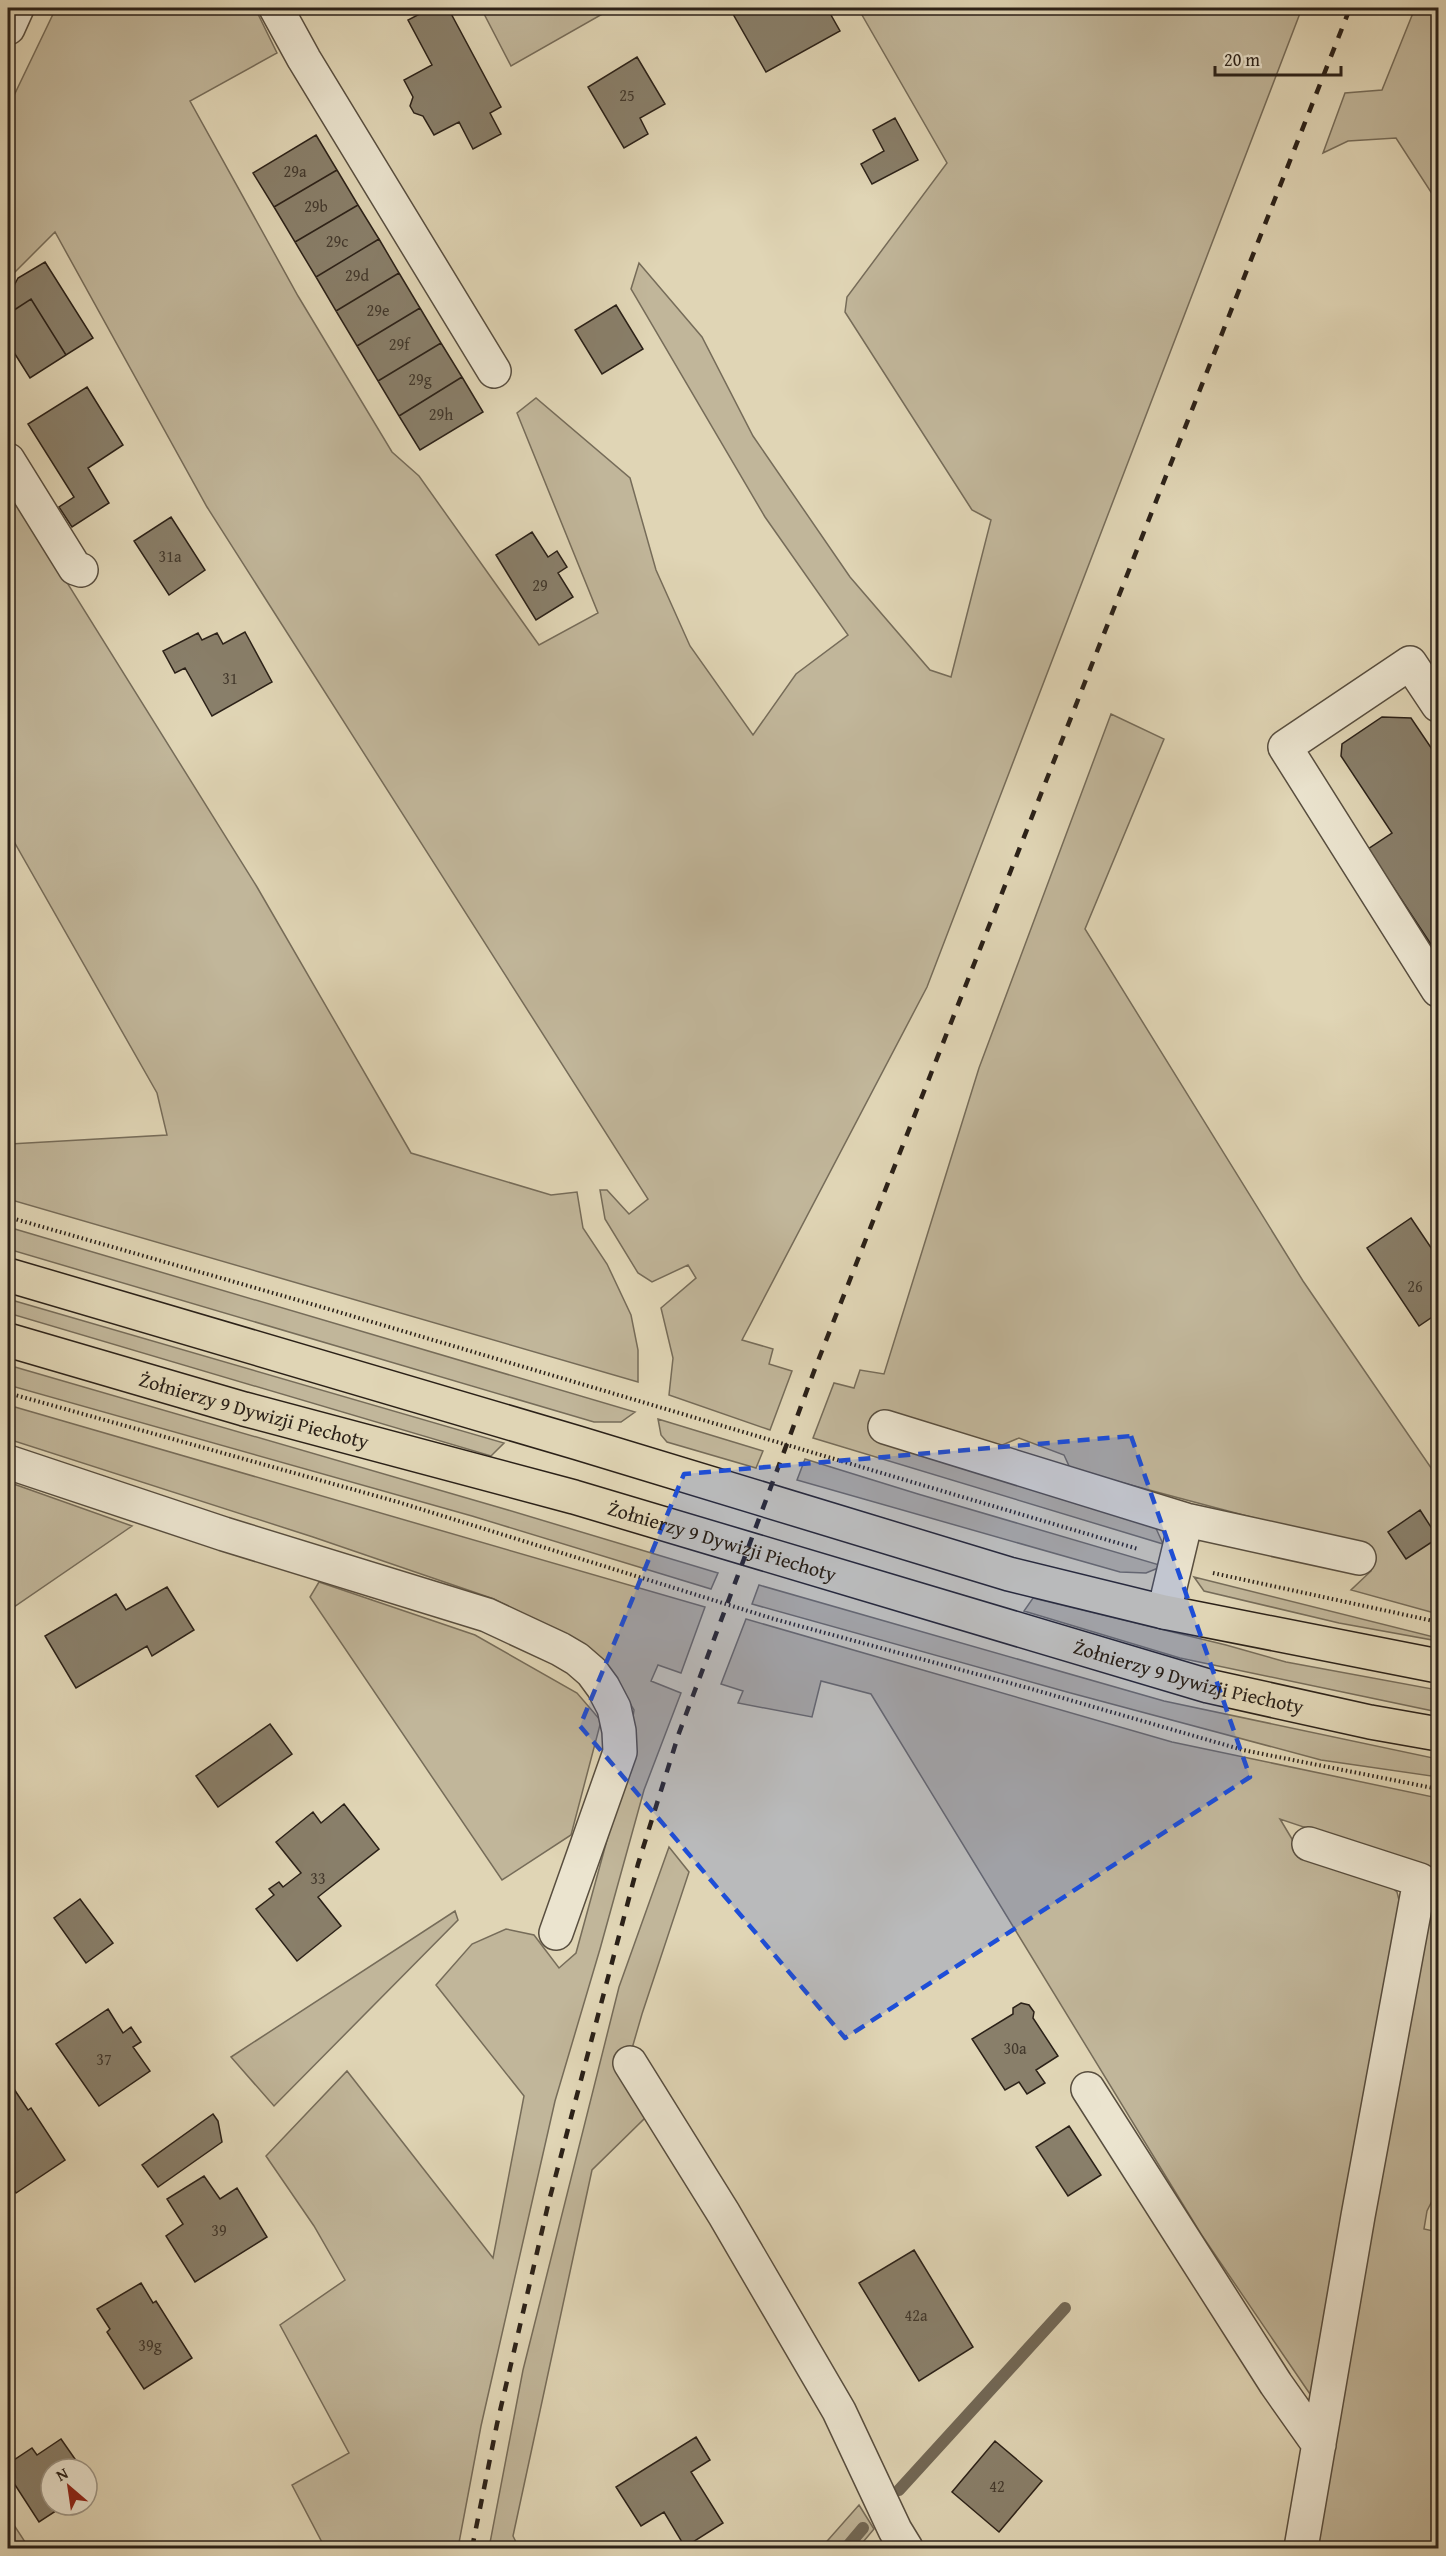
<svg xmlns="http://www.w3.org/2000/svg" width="1446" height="2556" viewBox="0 0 1446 2556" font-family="'Gentium Book Plus',serif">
<rect width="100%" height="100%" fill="#e0d5b5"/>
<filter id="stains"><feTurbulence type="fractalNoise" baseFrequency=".00333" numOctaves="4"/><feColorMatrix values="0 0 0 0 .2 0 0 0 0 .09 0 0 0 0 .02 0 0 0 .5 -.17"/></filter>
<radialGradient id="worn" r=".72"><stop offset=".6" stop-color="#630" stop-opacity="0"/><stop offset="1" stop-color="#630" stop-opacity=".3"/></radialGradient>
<path fill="#c1b69a" stroke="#766c59" stroke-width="1.5" d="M56,8H255L277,53L190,101L298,296L392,452L419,476L539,645L598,613L517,413L536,398L630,478L656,570L690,646L753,735L796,674L848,635L765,517L631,289L639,263L702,337L753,436L850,577L930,670L951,677L991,520L972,510L845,312L847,297L947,163L858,8H1302L927,987L742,1340L773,1349L769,1364L792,1371L770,1430L669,1395L673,1358L661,1308L696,1278L688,1265L652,1282L638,1273L605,1219L600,1190H607L629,1214L648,1199L207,507L55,232L8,279V108Z
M481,8H613L511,66Z
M1415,8H1438V203L1396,138L1348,141L1323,153L1345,93L1382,90Z
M8,488L257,887L411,1153L551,1195L577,1192L583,1228L607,1264L631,1315L638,1350V1382L8,1199V1141L10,1144L167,1135L157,1093L8,831Z
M1111,714L1164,739L1085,929L1303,1281L1438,1478V1614L1351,1590L1371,1571V1550C1271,1521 1170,1497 1070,1468L1064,1455L1019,1438L995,1448L1155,1526L1163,1544L813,1438L834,1383L854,1388L860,1370L884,1374L979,1068Z
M8,1227L635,1412L621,1422H594L8,1249Z
M8,1299L504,1443L491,1456L8,1313Z
M8,1365L508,1510L718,1573L711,1589L472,1516L8,1385Z
M8,1405L705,1607L681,1673L658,1665L651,1681L681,1693L644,1790L600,1949L555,2101L481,2426L458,2548H325L292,2485L349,2453L280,2325L345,2280L314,2226L266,2156L347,2071L493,2258L524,2096L436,1985L472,1944L506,1929L534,1935L559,1968L576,1953L624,1778L634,1710L607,1665L569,1637L494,1599L313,1537L8,1439Z
M658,1419L763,1451L756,1468L667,1442L661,1435Z
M805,1459L918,1494L1163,1566L1146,1573L1120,1572L797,1480Z
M8,1482L132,1526L8,1611Z
M1194,1577L1438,1638V1641L1339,1623L1204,1591Z
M319,1582L475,1635L577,1693L601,1721L571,1835L502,1880L310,1597Z
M759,1585L1164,1701L1438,1759V1777L1321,1760L1067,1692L752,1604Z
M1033,1598L1226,1645L1286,1662L1438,1690V1712L1180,1658L1024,1611Z
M746,1619L1172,1742L1438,1798V1872L1280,1819L1301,1854L1384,1880L1397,1892L1400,1904L1312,2397L1201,2234L871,1694L821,1681L812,1717L738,1703L743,1691L721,1684Z
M669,1847L689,1872L642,2014L624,2076L647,2116L592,2170L513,2536L519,2548H489L523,2370L619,1987Z
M1438,1910V2189L1427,2211L1424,2229L1438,2232V2541L1434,2548H1313L1428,1921Z
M455,1911L458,1920L274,2106L231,2057Z
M859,2505L874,2529L858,2548H821Z
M8,2516L29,2548H8Z"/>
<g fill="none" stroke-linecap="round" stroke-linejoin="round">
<path stroke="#726856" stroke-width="12" d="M899,2490L1065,2308
M846,2548L863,2528"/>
</g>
<path fill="#897f6a" stroke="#2b2118" stroke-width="1.5" d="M431,8H448L501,107L490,113L501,134L473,149L459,122L434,135L423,116L414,113L410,106L413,97L404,80L432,65L408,20Z
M744,8H827L840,31L766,72L733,14Z
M637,57L665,104L640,118L648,134L624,148L588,87Z
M895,118L918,160L872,184L861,164L884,151L873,130Z
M316,135L337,170L274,207L253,173Z
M337,170L358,205L295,242L274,207Z
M358,205L379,239L316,277L295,242Z
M379,239L399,273L336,311L316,277Z
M45,262L93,338L66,355L31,299L8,314V297L18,278Z
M399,273L420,308L357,346L336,311Z
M31,299L66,355L30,378L8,343V314Z
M616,305L643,349L602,374L575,330Z
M420,308L441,343L378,381L357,346Z
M441,343L462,377L399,416L378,381Z
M462,377L483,412L420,450L399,416Z
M87,387L123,445L88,468L109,503L72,527L59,507L74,497L28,424Z
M171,517L205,570L169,595L134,541Z
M532,532L548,557L557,551L567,567L558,573L573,597L536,620L496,555Z
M245,632L272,682L212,716L185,668L175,673L163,651L198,633L202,640L217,633L223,644Z
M1382,717L1411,718L1438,758V955L1368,849L1392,833L1341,756L1342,744Z
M1411,1218L1438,1258V1313L1419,1326L1367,1248Z
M1420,1510L1438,1538L1406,1559L1388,1532Z
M167,1587L194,1630L152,1656L147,1646L76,1688L45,1636L116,1594L126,1610Z
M270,1724L292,1754L218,1807L196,1776Z
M344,1804L379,1849L318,1897L341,1926L297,1961L256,1909L274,1895L269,1889L279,1882L283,1887L301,1873L276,1842L313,1812L321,1823Z
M80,1899L113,1943L86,1963L54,1918Z
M1021,2003L1029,2005L1034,2012L1033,2018L1058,2056L1036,2070L1045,2083L1027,2094L1019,2082L1005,2090L972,2039L1013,2014V2008Z
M108,2009L123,2033L131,2027L141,2042L133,2047L150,2071L99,2106L56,2044Z
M14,2089L28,2110L31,2108L65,2160L16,2193L8,2180V2094Z
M213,2114L218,2121L222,2142L158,2187L142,2165Z
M1069,2126L1101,2175L1068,2196L1036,2147Z
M204,2176L220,2199L237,2188L267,2237L195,2282L166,2236L183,2224L167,2199Z
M914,2250L973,2347L919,2381L859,2283Z
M141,2283L153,2303L156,2301L192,2358L144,2389L107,2332L110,2329L97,2309Z
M696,2437L710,2460L691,2472L723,2523L685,2547L664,2512L641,2526L616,2487Z
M61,2439L82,2469H51V2505H65L39,2522L8,2474V2464L32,2448L37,2455Z
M995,2441L1042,2481L999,2532L952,2492Z"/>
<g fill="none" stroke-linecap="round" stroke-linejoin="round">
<defs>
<path id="minor" d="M276,8L304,59L494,371
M8,28L17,8
M8,460L75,568L81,570
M1438,705L1410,663L1285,747L1438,990
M885,1427L1186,1520L1359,1558
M8,1462L224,1534L487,1615L560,1649L577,1659L592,1672L603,1687L614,1708L619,1731L620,1752L556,1933
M1164,1612L1186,1520
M630,2063L724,2214L839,2411L895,2530L906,2548
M1088,2089L1276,2384L1319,2445
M1301,2548L1358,2216L1420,1880L1309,1844"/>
<g id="highway">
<path d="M8,1275L578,1443L1009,1574L1164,1612L1438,1666"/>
<path id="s1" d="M8,1340L244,1409L574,1497L1208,1686L1370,1722L1438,1734"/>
</g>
</defs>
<use href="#minor" stroke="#584e3f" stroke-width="36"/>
<use href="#highway" stroke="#2b2118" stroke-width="36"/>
<path stroke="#2b2118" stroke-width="4" stroke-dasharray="1.5 3" stroke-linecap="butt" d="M8,1217L315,1305L1138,1549
M8,1393L398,1502L774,1619L1028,1688L1243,1750L1438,1789
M1213,1573L1438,1622"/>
<use href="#minor" stroke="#ebe4cf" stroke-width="33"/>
<use href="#highway" stroke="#e0d5b5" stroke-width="33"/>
<path stroke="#2b2118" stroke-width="4.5" stroke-dasharray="10 10" stroke-linecap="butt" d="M472,2548L497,2424L549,2201L638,1864L679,1733L816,1366L1350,8"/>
</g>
<path fill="#1d4ed8" fill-opacity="0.2" stroke="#1d4ed8" stroke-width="4.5" stroke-dasharray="12 8" stroke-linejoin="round" d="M1131,1436L1250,1777L845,2038L580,1726L684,1474Z"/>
<g text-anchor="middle" stroke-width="5" stroke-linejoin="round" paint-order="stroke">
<g font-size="16" fill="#42382c">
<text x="627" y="101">25</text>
<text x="295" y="177">29a</text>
<text x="316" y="212">29b</text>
<text x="337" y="247">29c</text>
<text x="357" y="281">29d</text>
<text x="378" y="316">29e</text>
<text x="399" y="350">29f</text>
<text x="420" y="385">29g</text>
<text x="441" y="420">29h</text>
<text x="170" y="562">31a</text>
<text x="540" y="591">29</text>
<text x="230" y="684">31</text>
<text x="1415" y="1292">26</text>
<text x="318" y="1884">33</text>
<text x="1015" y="2054">30a</text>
<text x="104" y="2065">37</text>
<text x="219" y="2236">39</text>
<text x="916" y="2321">42a</text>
<text x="150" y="2351">39g</text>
<text x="997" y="2492">42</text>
</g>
<g font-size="20" fill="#2b2118" stroke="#ebe4cf">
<text dy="7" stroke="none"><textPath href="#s1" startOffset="256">Żołnierzy 9 Dywizji Piechoty</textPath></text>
<text dy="7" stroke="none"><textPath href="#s1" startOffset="742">Żołnierzy 9 Dywizji Piechoty</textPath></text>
<text dy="7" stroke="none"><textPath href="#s1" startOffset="1228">Żołnierzy 9 Dywizji Piechoty</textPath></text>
</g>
</g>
<rect width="1446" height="2556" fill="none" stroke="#e0d5b5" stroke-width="30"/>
<rect x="9" y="9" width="1428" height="2538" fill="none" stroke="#2b2118" stroke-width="3"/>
<rect x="15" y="15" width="1416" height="2526" fill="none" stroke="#2b2118" stroke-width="1.5"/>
<g transform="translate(69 2487) rotate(331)"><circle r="28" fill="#ebe4cf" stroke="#9e9686" stroke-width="1.5"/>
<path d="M0-4.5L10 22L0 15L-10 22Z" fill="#8f2418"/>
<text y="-9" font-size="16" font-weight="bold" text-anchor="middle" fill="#2b2118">N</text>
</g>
<path d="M1215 66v9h126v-9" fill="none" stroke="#2b2118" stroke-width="3"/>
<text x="1224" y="66" font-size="18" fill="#2b2118" stroke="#ebe4cf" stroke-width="4.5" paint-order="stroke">20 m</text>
<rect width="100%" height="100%" filter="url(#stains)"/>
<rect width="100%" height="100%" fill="url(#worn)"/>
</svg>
